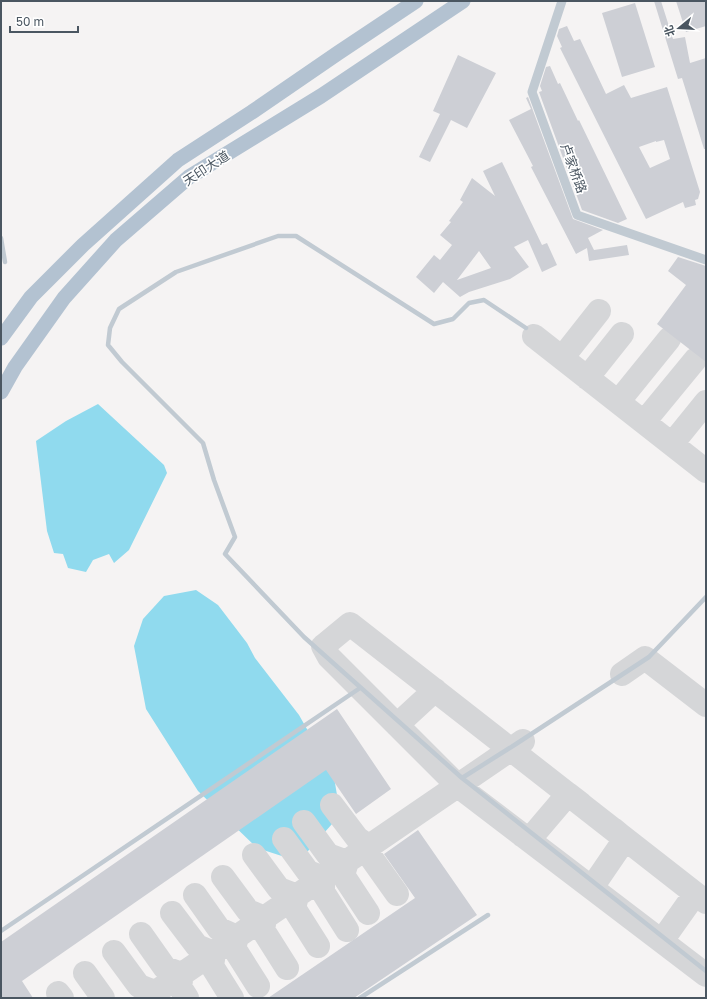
<svg xmlns="http://www.w3.org/2000/svg" width="707" height="999" viewBox="0 0 707 999" font-family="'Golos Text','Noto Sans SC',sans-serif">
<rect width="100%" height="100%" fill="#f5f3f3"/>
<path fill="#90daee" d="M98,404L164,465L167,473L129,550L114,563L109,554L93,560L86,572L68,568L63,554L54,553L47,531L36,441L66,421Z
M196,590L218,605L247,643L255,658L299,715L334,777L339,807L332,824L308,851L288,858L257,848L198,791L146,709L134,646L143,619L164,596Z"/>
<g fill="none" stroke-linecap="round" stroke-linejoin="round">
<path stroke="#d5d6d8" stroke-width="24" d="M534,336L706,471
M562,358L599,311
M587,378L622,334
M618,402L669,339
M644,422L695,360
M672,444L706,402
M622,674L645,658L706,705
M397,725L435,690
M332,805L357,838L370,847V856L397,894
M304,822L328,855L347,862L343,875L368,913
M523,836L530,835L534,834L568,794L581,804
M284,839L308,872L323,878V892L347,930
M254,855L279,889L297,896L294,908L318,946
M223,877L248,911L265,918L263,930L287,968
M586,883L593,882L597,880L625,839L613,829
M195,895L219,929L237,937L234,948L258,986
M706,902L350,624L327,643L323,646L329,657L458,786L706,975
M172,913L197,946L214,953L212,966L232,998
M141,934L165,968L182,974L180,987L187,998
M658,938H664L666,935L695,894
M114,952L139,986L157,993L156,998
M85,973L103,998
M58,993L62,998
M147,998L523,741"/>
</g>
<path fill="#cdcfd5" fill-rule="evenodd" d="M654,1H661L673,39L685,37L690,63L706,58V149H704L682,78L678,79Z
M676,1H706V26L686,32Z
M635,3L655,67L622,77L602,13Z
M567,26L574,41L580,39L606,94L624,85L631,98L667,87L700,192L698,199L695,200L696,205L685,208L683,202L646,219L560,48L562,47L557,36L559,29ZM664,140L670,159L650,168L639,147L656,141V142Z
M458,55L496,73L467,128L451,120L430,162L419,157L440,114L433,111Z
M550,66L558,84L560,83L578,121L579,120L627,219L618,223L582,210L539,92L542,91L540,86L546,67Z
M528,97L573,219L603,230L588,238L594,250L627,245L629,255L589,261L587,248L576,254L531,167L533,166L509,120L531,109L526,98Z
M502,162L542,245L547,243L557,265L542,272L528,240L514,247L529,267L510,279L469,292L460,297L443,282L434,293L416,277L434,255L440,260L452,245L440,235L451,222L449,221L463,202L460,200L472,178L495,196L483,171ZM479,251L491,268L457,280Z
M678,257L706,266V362L657,324L686,285L668,271Z
M337,709L391,789L356,814L326,770L22,981L33,998H1V942Z
M418,830L477,915L354,998H268L415,898L384,854Z"/>
<g fill="none" stroke-linecap="round" stroke-linejoin="round">
<path stroke="#c1cad2" stroke-width="4.5" d="M1,238L5,262
M526,328L484,300L469,303L453,319L434,324L296,236H278L176,272L119,309L110,328L108,345L122,362L203,443L214,480L235,537L225,554L304,637L462,778L516,744L649,657L706,597
M462,778L706,971
M1,931L360,688
M360,998L488,915"/>
<path stroke="#c1cad2" stroke-width="9" d="M562,1L532,92L577,215L706,260"/>
<path stroke="#b3c2d1" stroke-width="15" d="M1,338L31,297L83,245L178,160L252,112L338,53L416,1
M1,392L15,367L64,298L116,240L189,177L321,96L463,1"/>
</g>
<g text-anchor="middle" stroke-width="3.5" stroke-linejoin="round" paint-order="stroke">
<g font-size="13" fill="#4a5661" stroke="#fff">
<text transform="translate(206 168) rotate(-33)" y="5">天印大道</text>
<text transform="translate(574 168) rotate(70)" y="5">卢家桥路</text>
</g>
</g>
<rect width="707" height="999" fill="none" stroke="#4a5661" stroke-width="4"/>
<g transform="translate(679 28) rotate(252)" stroke="#ffffff" stroke-width="3" paint-order="stroke">
<path d="M0-3L7 15L0 10L-7 15Z" fill="#4a5661"/>
<text y="-6" font-size="11" font-weight="bold" text-anchor="middle" fill="#4a5661">北</text>
</g>
<path d="M10 26v6h68v-6" fill="none" stroke="#4a5661" stroke-width="2"/>
<text x="16" y="26" font-size="12" fill="#4a5661" stroke="#ffffff" stroke-width="3" paint-order="stroke">50 m</text>
</svg>
